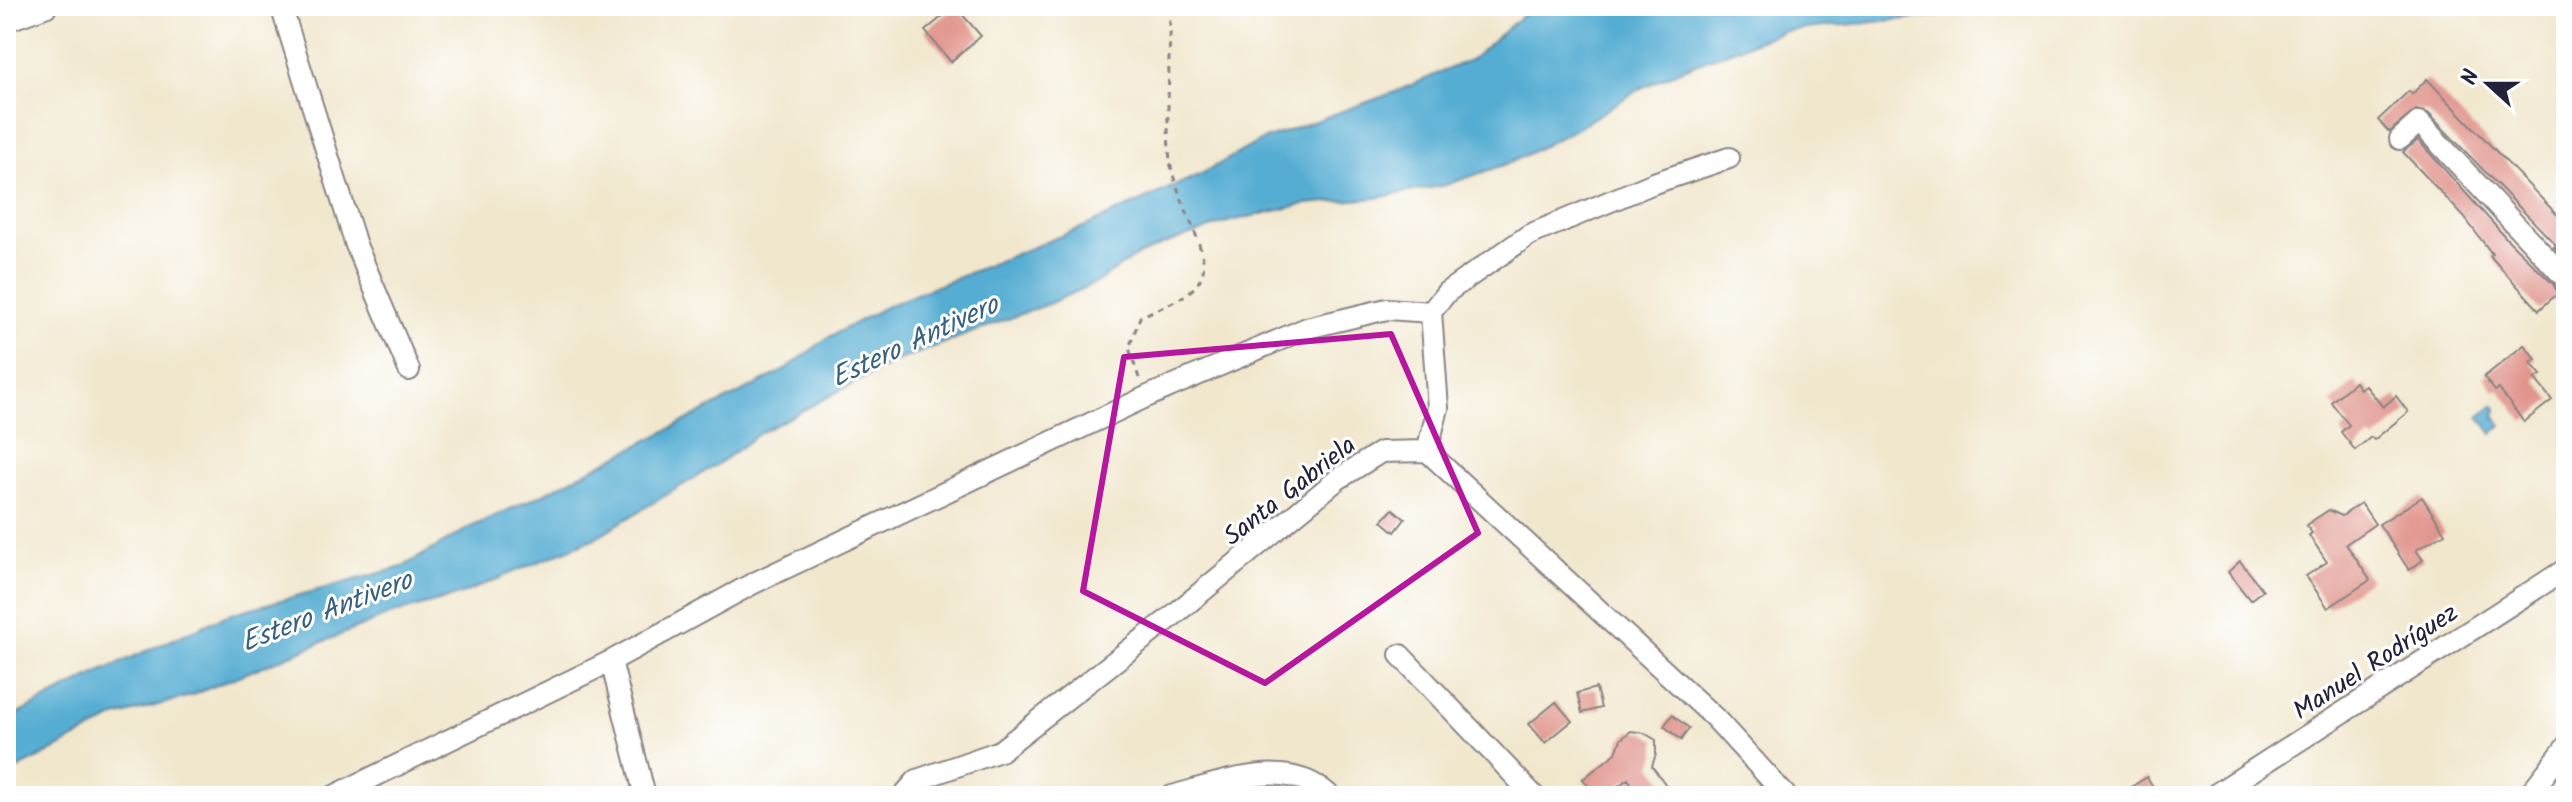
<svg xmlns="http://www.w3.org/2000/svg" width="2572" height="802" viewBox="0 0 2572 802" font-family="Kalam,sans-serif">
<rect width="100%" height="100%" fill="#fff"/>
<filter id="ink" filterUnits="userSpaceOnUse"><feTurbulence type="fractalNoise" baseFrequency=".0125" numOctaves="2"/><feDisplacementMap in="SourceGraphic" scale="16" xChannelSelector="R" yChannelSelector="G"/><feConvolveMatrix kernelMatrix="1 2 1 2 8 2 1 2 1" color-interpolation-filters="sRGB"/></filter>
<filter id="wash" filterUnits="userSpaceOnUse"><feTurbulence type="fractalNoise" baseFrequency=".006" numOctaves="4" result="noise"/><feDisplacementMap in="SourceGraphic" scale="32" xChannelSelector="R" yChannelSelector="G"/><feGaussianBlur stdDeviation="1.8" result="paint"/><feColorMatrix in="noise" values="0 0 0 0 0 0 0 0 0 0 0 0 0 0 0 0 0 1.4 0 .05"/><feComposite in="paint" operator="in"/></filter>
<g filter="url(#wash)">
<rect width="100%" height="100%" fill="#f1e7cd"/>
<path fill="#56add3" stroke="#3c6887" stroke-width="2" d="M1533,6H2036L1784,31L1695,64L1641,88L1576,129L1512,162L1446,185L1376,198L1305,204L1227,222L1162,245L1135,257L1097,282L1053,302L894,362L760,433L721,462L593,539L459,595L389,615L190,696L116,717L6,775V720L97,673L230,614L402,567L471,527L541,495L785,370L827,338L887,306L1088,225L1203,173L1260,141L1395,92L1472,59Z
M2494,405L2497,409L2495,417L2502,425L2492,434L2479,416Z"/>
<g id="blocks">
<path fill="#e0948c" d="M955,6L981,36L951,62L925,31Z
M2427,79L2566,224V256L2562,251V255L2554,247L2556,245L2428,113L2416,110L2389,132L2378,120L2409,91L2412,94Z
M2418,140L2508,240L2553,284L2558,293L2539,310L2490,256L2492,254L2464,217L2403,152Z
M2524,345L2536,359L2531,363L2541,375L2535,379L2552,400L2524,422L2499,389L2495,391L2484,377Z
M2355,382L2360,389L2365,385L2383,407L2396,396L2408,412L2374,440L2371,437L2355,450L2341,432L2349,425L2331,402Z
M2422,497L2445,533L2416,550L2423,560L2409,570L2379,524Z
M2361,503L2375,524L2346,544L2370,580L2328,608L2306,576L2327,562L2309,535L2312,533L2306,525L2329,510L2342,516Z
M1393,509L1405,519L1395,532L1382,521Z
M2240,561L2263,590L2250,600L2228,572Z
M1596,688L1601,708L1582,713L1577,693Z
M1556,702L1572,721L1545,743L1529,724Z
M1672,715L1689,728L1681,740L1664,726Z
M1631,731L1644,733L1656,740V754L1652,766L1674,796H1640L1628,779L1605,796H1596L1583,779L1616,753L1621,739Z
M2147,777L2159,796H2117Z"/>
</g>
</g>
<g filter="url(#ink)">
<use href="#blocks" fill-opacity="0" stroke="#8a8484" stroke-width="2"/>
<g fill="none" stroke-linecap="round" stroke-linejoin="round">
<defs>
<path id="minor" d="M281,6L356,245L409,370
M6,21L47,6
M2400,139L2419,122L2566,279V283
M1427,451L1438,408L1431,312L1447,292L1529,235L1654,183L1729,158
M1400,655L1534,796
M611,661L645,796
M334,796L611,661L752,584L1146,397L1307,328L1387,309L1431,312
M903,796L917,780L1000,751L1170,618L1338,479L1381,452L1427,451L1715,718L1786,796
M1172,796C1221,783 1287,755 1330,796
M2213,796L2566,569
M2528,796L2566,747"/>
</defs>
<use href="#minor" stroke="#8a8484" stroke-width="24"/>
<path stroke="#8a8484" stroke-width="3" stroke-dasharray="6 6" stroke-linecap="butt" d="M1139,378L1129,348L1140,317C1160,307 1197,297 1203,272C1208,248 1173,191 1170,160C1166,125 1169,89 1169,55C1170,40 1172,19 1166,6"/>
<use href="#minor" stroke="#fff" stroke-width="20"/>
</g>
</g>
<path fill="none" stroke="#b5179e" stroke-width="6" stroke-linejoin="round" d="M1391,334L1478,533L1265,683L1083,591L1124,357Z"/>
<g text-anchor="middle" stroke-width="6" stroke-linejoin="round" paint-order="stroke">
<g font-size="26" fill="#22223b" stroke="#fff">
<text transform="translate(1289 490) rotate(-38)" y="9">Santa Gabriela</text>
<text transform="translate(2375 661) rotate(-33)" y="9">Manuel Rodríguez</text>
</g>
<g font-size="28" font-style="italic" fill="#39617f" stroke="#fff">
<text transform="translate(914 340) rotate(-25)" y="10">Estero Antivero</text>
<text transform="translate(326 610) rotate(-21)" y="10">Estero Antivero</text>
</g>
</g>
<rect width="2572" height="802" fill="none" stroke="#fff" stroke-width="32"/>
<g transform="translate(2488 84) rotate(291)" stroke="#ffffff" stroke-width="6" paint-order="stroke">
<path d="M0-6L14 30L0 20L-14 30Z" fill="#22223b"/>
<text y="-12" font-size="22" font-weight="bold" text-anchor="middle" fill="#22223b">N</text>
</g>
</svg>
